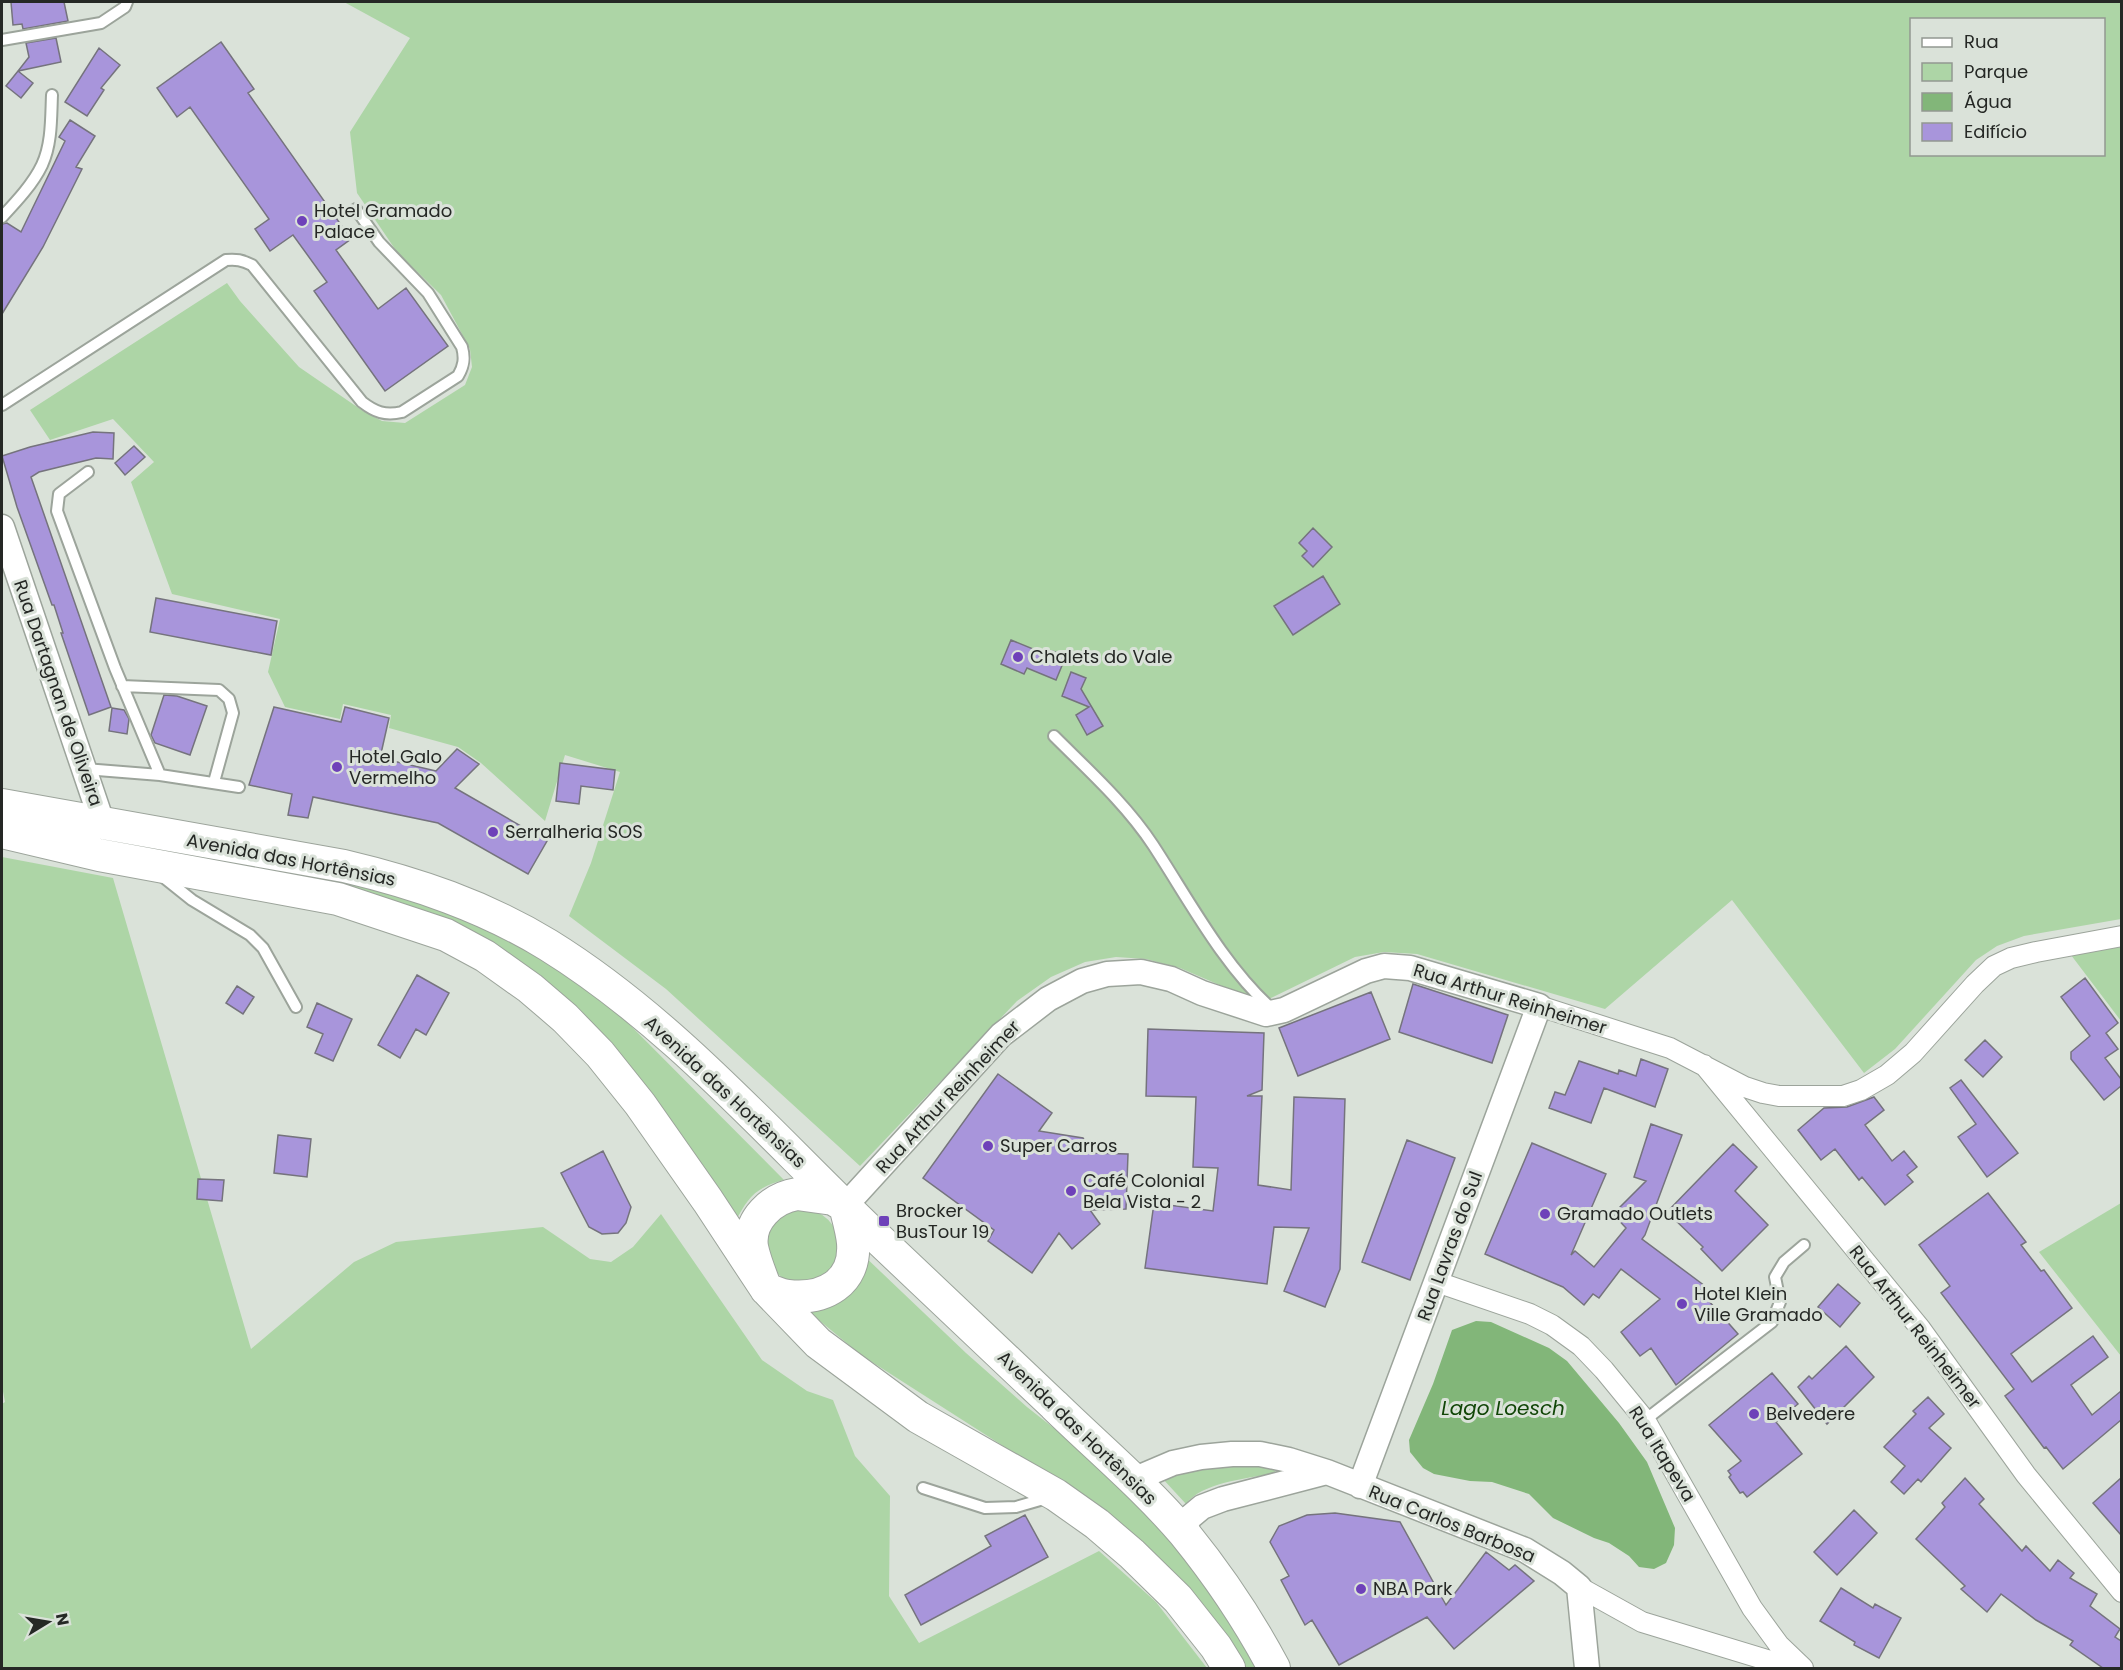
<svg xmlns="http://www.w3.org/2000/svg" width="2123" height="1670" viewBox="0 0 2123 1670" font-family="Poppins,sans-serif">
<rect width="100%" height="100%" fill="#dae2d9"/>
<path fill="#add5a6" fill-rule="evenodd" d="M344,2H2121V919L2024,936L1997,946L1976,960L1895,1049L1864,1073L1732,900L1605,1009L1417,954L1384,952L1355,957L1271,998L1252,999L1180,968L1146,959L1116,957L1085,962L1051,977L1017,1001L860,1166L666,989L569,916L591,863L620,772L565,755L545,821L481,763L458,747L389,728L391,715L343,704L340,719L285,707L268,672L280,619L172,594L131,482L154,462L113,419L50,440L30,410L227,283L240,301L299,367L363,411L382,421L405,423L465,385L472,367L470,349L441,295L397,252L357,193L350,132L410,38ZM1912,20H2104V154H1912Z
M115,838L350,879L504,932L591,990L627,1022L784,1180C756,1187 747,1198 735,1223L680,1139L419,910L385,898L344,887L107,843Z
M2,857L113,878L251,1349L354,1262L396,1242L543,1227L590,1259L611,1262L633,1247L661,1214L762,1360L807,1391L833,1400L855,1456L890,1496L889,1596L919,1643L1099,1551L1156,1602L1207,1668H2V1404L5,1402L2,1386Z
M2121,947V1021L2071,955Z
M2121,1203V1356L2039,1252Z
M765 1246a37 37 0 1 1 74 0a37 37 0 1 1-74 0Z
M860,1252L966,1353L1027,1407L1074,1444L1183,1549L1261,1668H1243L1067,1487L861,1355L802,1306Z
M1270,1462L1276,1473C1250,1478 1202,1482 1186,1504L1162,1478L1191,1468Z"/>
<path fill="#82b679" d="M1476,1321L1491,1322L1549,1348L1567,1361L1619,1423L1647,1462L1675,1528L1674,1545L1666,1563L1654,1569L1639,1567L1629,1556L1609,1543L1594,1538L1553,1518L1529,1494L1492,1482L1470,1481L1434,1474L1423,1468L1410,1452L1409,1440L1433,1384L1452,1330Z"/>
<path fill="#a895db" stroke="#75737d" stroke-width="1.5" d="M11,2H64L68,21L23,29L22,24L13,25Z
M56,38L61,62L18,71L29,57L26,43Z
M221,42L254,89L248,93L351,239L336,250L378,309L406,288L448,346L385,391L314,291L327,282L293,235L270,251L255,229L269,219L190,107L177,117L157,88Z
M99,48L120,65L101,88L104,90L87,116L65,102Z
M18,71L33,83L21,98L6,86Z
M70,120L95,136L76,167L82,169L43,247L2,314V224L7,223L21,232L65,141L59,137Z
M93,432L114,433L113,459L96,458L39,472L31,477L111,707L89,715L61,633H63L54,605H52L17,507L2,456L30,447Z
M134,446L145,457L125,475L115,463Z
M1313,528L1332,547L1313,567L1302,556L1307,551L1299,543Z
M1323,576L1340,604L1293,635L1274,606Z
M156,598L277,621L271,655L150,632Z
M1011,640L1050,656L1052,651L1066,656L1056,680L1027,668L1024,674L1001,664Z
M1071,672L1086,678L1081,689L1103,726L1087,735L1076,715L1089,707L1062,696Z
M164,695L177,696L207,706L190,755L155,743L151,735Z
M274,707L341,722L345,707L389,718L380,758L436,771L457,749L479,764L455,788L547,841L528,874L438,823L313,797L308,818L288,815L292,794L249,785Z
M112,708L124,710L129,719L127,734L109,731Z
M560,763L615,770L613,790L581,786L579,804L556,801Z
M417,975L449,993L426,1035L416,1029L400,1058L378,1045Z
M2085,978L2118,1023L2106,1033L2118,1049L2105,1058L2121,1079V1086L2104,1100L2071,1059V1052L2090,1036L2061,997Z
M1413,984L1508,1015L1492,1063L1399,1032Z
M237,986L254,997L243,1014L226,1003Z
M1371,992L1390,1039L1298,1076L1279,1028Z
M317,1003L352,1019L333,1061L315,1053L323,1034L307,1027Z
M1148,1029L1264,1033L1262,1090L1247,1096H1262L1258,1185L1291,1190L1294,1097L1345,1099L1340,1269L1325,1307L1284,1291L1309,1228L1274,1227L1267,1284L1145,1268L1154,1203L1213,1211L1218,1168L1193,1167L1196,1097L1146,1096Z
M1985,1040L2002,1057L1983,1077L1965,1060Z
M1641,1059L1668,1069L1655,1107L1604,1088L1591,1123L1549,1108L1555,1092L1565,1095L1579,1061L1618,1074L1619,1070L1636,1076Z
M998,1074L1052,1113L1039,1131L1083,1138L1092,1153L1128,1154L1126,1209L1090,1210L1100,1224L1072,1249L1059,1233L1032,1273L988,1241L994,1230L923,1178Z
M1961,1080L2018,1153L1987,1177L1958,1137L1976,1124L1950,1088Z
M1874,1097L1884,1110L1865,1125L1892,1161L1904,1151L1917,1167L1907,1175L1913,1182L1885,1205L1862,1177L1859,1180L1835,1149L1821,1160L1798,1130L1824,1108L1847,1107Z
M1651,1124L1682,1135L1645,1235L1642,1239L1705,1286L1700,1291L1738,1334L1676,1385L1651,1348L1640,1356L1621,1332L1660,1299L1621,1269L1599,1298L1593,1294L1584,1305L1563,1287L1485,1254L1532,1143L1606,1174L1571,1255L1575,1251L1594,1267L1626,1228L1613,1214L1646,1181L1634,1177Z
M278,1135L311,1139L307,1177L274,1173Z
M1407,1140L1455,1158L1410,1280L1362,1262Z
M1733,1144L1757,1167L1735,1191L1768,1225L1722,1271L1701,1249L1703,1247L1667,1212Z
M603,1151L631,1207L626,1223L618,1233L602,1234L589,1227L561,1173Z
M198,1179L224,1180L222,1201L197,1199Z
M1988,1193L2026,1242L2021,1245L2041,1271L2044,1270L2072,1308L2011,1354L2032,1382L2093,1336L2108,1357L2071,1385L2092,1415L2121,1391V1420L2063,1469L2046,1447L2044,1448L2005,1396L2014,1389L1941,1293L1950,1286L1919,1245Z
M1838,1284L1860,1303L1840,1327L1818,1307Z
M1846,1346L1874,1377L1827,1424L1798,1387L1809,1376L1812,1379Z
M1772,1373L1798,1404L1776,1422L1802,1454L1747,1497L1743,1492L1740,1493L1729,1477L1731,1475L1728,1471L1741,1461L1709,1425Z
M1928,1397L1944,1414L1929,1428L1951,1448L1921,1482L1918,1479L1904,1494L1891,1482L1905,1466L1884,1447L1916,1414L1913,1411Z
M1965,1478L1984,1499L1979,1504L2022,1551L2026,1546L2050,1571L2058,1560L2074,1573L2070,1578L2097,1594L2090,1606L2120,1629L2115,1637L2121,1641V1668H2103L2070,1645L2073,1641L2036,1620L2001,1594L1987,1612L1961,1589L1965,1586L1916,1539L1945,1507L1942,1503Z
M2121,1478V1535L2093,1503Z
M1854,1510L1877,1533L1837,1575L1814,1552Z
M1335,1513L1400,1522L1446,1605L1486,1552L1509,1570L1515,1565L1534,1581L1454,1649L1427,1617L1339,1665L1312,1620L1305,1625L1281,1580L1289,1576L1270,1542L1279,1526L1307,1515Z
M1025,1515L1048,1557L921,1625L905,1595L991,1546L985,1536Z
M1841,1588L1873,1608L1875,1604L1901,1618L1879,1658L1854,1645L1855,1642L1820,1621Z"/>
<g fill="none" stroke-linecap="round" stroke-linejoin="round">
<defs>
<path id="service" d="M2,40L101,23L125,7L127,2
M2,217C16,202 33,184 42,165C52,144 51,117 52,95
M2,405L226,260C236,259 242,260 252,265L362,402C375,412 385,416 402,412L458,376C464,366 465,358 462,347L428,293L379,242L356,209
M88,472L59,494L57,511L115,668L160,775
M122,686L219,690L229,699L233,713L214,782
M1054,736C1088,770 1126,804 1153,845C1189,900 1223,965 1272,1009
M85,769L160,775L239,787
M162,876L192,900L250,935L263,948L296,1007
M1645,1420L1772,1322L1780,1302L1775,1277L1784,1262L1804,1245
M923,1488L985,1508L1016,1507L1047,1498"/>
<path id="minor" d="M1539,1006L1670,1048L1745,1087L1763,1093L1779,1096H1843L1861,1090L1887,1075L1913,1053L1975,984L1994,966L2011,958L2036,952L2122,936
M1704,1065L1920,1328L2026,1475L2122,1592
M1437,1282L1530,1314L1552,1325L1581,1346L1604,1370L1645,1420L1752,1608L1779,1645L1803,1668
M1579,1587L1642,1622L1793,1668"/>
<path id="tertiary" d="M2,527L103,825
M845,1206L1001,1035L1048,999L1082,981L1107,974L1141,972L1171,979L1202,993L1266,1014L1284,1010L1366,971L1384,966L1410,968L1539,1006L1360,1486
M1133,1480L1173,1463L1201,1457L1232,1454H1260L1289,1460L1327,1472L1525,1550L1562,1573L1579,1587L1587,1668
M1182,1531L1190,1517L1202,1507L1223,1499L1327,1472"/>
<path id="primary" d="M2,805L344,866C416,883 484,906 548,945C669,1020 765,1130 867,1228C930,1287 992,1346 1054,1405C1097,1447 1145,1487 1184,1533C1219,1576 1248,1619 1274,1668
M2,832L99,855L338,899L446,935L485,956L530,988L565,1018L600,1054L640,1104L708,1201L766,1289L818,1343L918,1417L1056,1495L1097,1524L1132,1554L1178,1599L1216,1647L1229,1668
M797,1194L833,1199L845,1206C848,1218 852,1231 853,1243C856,1283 824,1300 788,1296C780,1295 773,1291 766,1289C761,1275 755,1262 752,1247C748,1220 772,1198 797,1194Z"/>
</defs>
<use href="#service" stroke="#9ca49b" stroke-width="14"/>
<use href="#minor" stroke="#9ca49b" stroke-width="22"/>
<use href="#tertiary" stroke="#9ca49b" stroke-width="27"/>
<use href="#primary" stroke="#9ca49b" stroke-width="34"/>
<use href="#service" stroke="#fff" stroke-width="10"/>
<use href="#minor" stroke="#fff" stroke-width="20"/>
<use href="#tertiary" stroke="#fff" stroke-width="24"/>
<use href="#primary" stroke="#fff" stroke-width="32"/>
</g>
<g fill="#6e41b9" stroke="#dae2d9" stroke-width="2">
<circle cx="302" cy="221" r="6"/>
<circle cx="1018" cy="657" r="6"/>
<circle cx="337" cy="767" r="6"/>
<circle cx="493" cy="832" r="6"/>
<circle cx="988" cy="1146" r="6"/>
<circle cx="1071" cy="1191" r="6"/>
<circle cx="1545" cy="1214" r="6"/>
<rect x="878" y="1215" width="12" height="12" rx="3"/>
<circle cx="1682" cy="1304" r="6"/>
<circle cx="1754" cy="1414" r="6"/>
<circle cx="1361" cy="1589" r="6"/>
</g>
<g text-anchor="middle" stroke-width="6" stroke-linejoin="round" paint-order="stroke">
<g font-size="18" fill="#252825" stroke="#dae2d9" text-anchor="start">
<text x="314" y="217">Hotel Gramado<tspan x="314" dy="21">Palace</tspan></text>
<text x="1030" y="663">Chalets do Vale</text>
<text x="349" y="763">Hotel Galo<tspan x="349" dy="21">Vermelho</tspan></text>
<text x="505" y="838">Serralheria SOS</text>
<text x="1000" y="1152">Super Carros</text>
<text x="1083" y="1187">Café Colonial<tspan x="1083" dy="21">Bela Vista - 2</tspan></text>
<text x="896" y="1217">Brocker<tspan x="896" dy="21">BusTour 19</tspan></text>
<text x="1557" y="1220">Gramado Outlets</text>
<text x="1694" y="1300">Hotel Klein<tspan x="1694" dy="21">Ville Gramado</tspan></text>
<text x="1766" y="1420">Belvedere</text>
<text x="1373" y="1595">NBA Park</text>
</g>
<g font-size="18" fill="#252825" stroke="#dae2d9">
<text transform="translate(58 693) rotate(71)" y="6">Rua Dartagnan de Oliveira</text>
<text transform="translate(291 860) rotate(11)" y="6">Avenida das Hortênsias</text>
<text transform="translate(1510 999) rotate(17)" y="6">Rua Arthur Reinheimer</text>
<text transform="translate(725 1092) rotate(43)" y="6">Avenida das Hortênsias</text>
<text transform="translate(948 1097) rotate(-47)" y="6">Rua Arthur Reinheimer</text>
<text transform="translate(1450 1246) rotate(-70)" y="6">Rua Lavras do Sul</text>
<text transform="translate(1915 1327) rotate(52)" y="6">Rua Arthur Reinheimer</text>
<text transform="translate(1077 1428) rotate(44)" y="6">Avenida das Hortênsias</text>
<text transform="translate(1662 1454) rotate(58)" y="6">Rua Itapeva</text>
<text transform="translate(1452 1524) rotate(22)" y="6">Rua Carlos Barbosa</text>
</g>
<g font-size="20" font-style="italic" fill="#114607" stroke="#dae2d9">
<text x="1503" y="1415">Lago Loesch</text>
</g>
</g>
<rect width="2123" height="1670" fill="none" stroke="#252825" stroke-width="6"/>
<rect x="1910" y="18" width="195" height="138" fill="#dae2d9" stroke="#929891" stroke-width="1.5"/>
<rect x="1922" y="38" width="30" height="9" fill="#ffffff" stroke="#929891" stroke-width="1.5"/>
<text x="1964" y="48" font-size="18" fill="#252825">Rua</text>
<rect x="1922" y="63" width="30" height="18" fill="#add5a6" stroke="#929891" stroke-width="1.5"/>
<text x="1964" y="78" font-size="18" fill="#252825">Parque</text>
<rect x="1922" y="93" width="30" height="18" fill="#82b679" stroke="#929891" stroke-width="1.5"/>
<text x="1964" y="108" font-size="18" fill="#252825">Água</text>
<rect x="1922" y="123" width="30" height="18" fill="#a895db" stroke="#929891" stroke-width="1.5"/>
<text x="1964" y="138" font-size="18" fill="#252825">Edifício</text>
<g transform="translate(48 1622) rotate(79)" stroke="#dae2d9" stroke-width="4.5" paint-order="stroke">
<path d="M0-4.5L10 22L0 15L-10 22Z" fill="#252825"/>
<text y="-9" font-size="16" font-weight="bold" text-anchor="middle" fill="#252825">N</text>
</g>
</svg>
